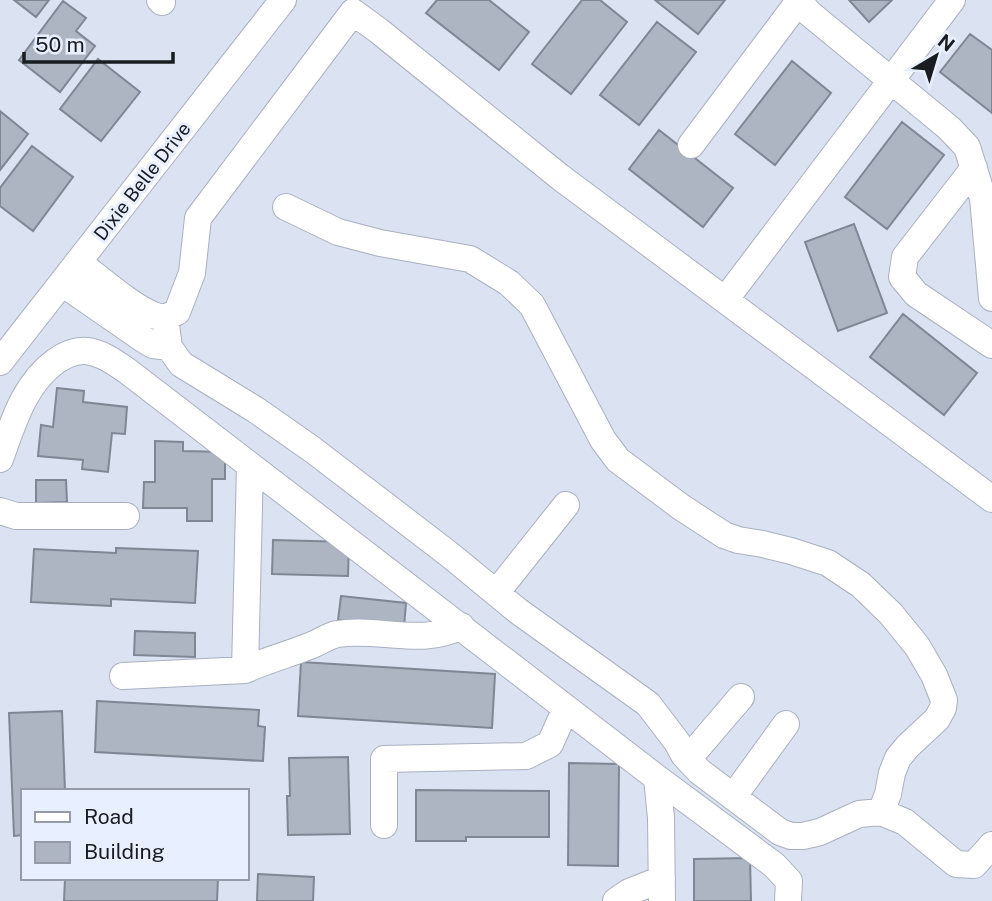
<svg xmlns="http://www.w3.org/2000/svg" width="992" height="901" viewBox="0 0 992 901" font-family="'Public Sans',sans-serif">
<rect width="100%" height="100%" fill="#dbe2f2"/>
<path fill="#adb5c3" stroke="#7f8694" stroke-width="2" d="M14,0H49L36,17Z
M437,0H489L529,32L499,70L426,13Z
M582,0H600L627,22L571,94L532,64Z
M655,0H725L698,34Z
M849,0H892L869,22Z
M63,1L86,18L76,31L95,46L60,92L19,60Z
M657,22L696,52L639,125L600,95Z
M970,34L992,50V113L940,72Z
M98,59L140,92L101,141L60,109Z
M792,61L831,93L775,165L735,134Z
M0,111L28,134L0,170Z
M902,122L944,155L887,229L845,197Z
M659,130L733,188L703,227L629,169Z
M32,146L73,177L33,231L0,206V188Z
M854,224L887,313L838,331L805,242Z
M903,314L977,373L944,415L870,357Z
M57,388L84,391L83,402L127,407L125,434L112,433L108,472L82,469L83,460L38,456L41,425L53,427Z
M155,441L183,442V451L225,452V479H212V521H187V508H143L144,482H155Z
M36,480H66L67,502L36,503Z
M273,540L349,542L348,576L272,574Z
M116,548L198,551L195,603L111,599V606L31,602L34,549L116,553Z
M341,596L406,603L404,627L338,620Z
M135,631L195,633V657L134,655Z
M301,662L495,674L492,728L298,716Z
M97,701L259,710L258,726L265,727L263,761L95,752Z
M62,711L65,791H23V835L14,836L9,713Z
M348,757L350,834L288,835L287,796H290L289,758Z
M569,763L619,764L618,866L568,865Z
M416,790L549,791V837H466V841H416Z
M750,858L751,901H694V859Z
M258,874L314,877L313,901H257Z
M65,878H218L217,901H64Z"/>
<g fill="none" stroke-linecap="round" stroke-linejoin="round">
<defs>
<path id="minor" d="M160,0L162,2
M798,0L809,13L949,128L967,147L983,198L992,298
M691,145L799,1
M974,168L905,257L902,277L916,294L992,345
M286,207L338,232L380,243L470,259L509,283L532,305L603,440L618,460L681,507L724,535L738,540L763,544L791,551L828,563L861,585L891,614L917,646L934,675L944,700L943,708L937,719L908,746L898,758L892,773L888,794L881,812
M78,262C98,277 134,309 156,316C164,319 169,316 177,312L192,273L198,218L353,12L379,31L560,177L992,499
M62,283L143,339L153,345L169,347
M725,300L952,0
M165,318L169,347L181,364L256,410L313,450L450,555L518,611L648,704L677,742L684,755L699,771L780,832L791,836H803L820,832L859,814L881,812L905,822L956,864L974,865L992,845
M0,362L283,0
M0,459C13,423 24,384 56,361C66,354 75,350 87,351C102,353 114,362 126,370L657,778L774,865L789,881L788,901
M0,511L16,516H126
M496,593L566,505
M245,670C267,660 290,654 312,645C320,642 328,636 337,634C377,627 422,647 461,626
M123,676L245,670L250,466
M688,759L741,697
M657,778L661,818L662,901
M733,797L786,724
M384,825V759L526,756L550,744L566,708
M616,901L629,892L662,879"/>
</defs>
<use href="#minor" stroke="#a9b0bf" stroke-width="28"/>
<use href="#minor" stroke="#fff" stroke-width="26"/>
</g>
<g text-anchor="middle" stroke-width="6" stroke-linejoin="round" paint-order="stroke">
<g font-size="19" fill="#191c21" stroke="#e8efff">
<text transform="translate(142 181) rotate(-52)" y="7">Dixie Belle Drive</text>
</g>
</g>
<rect x="21" y="789" width="228" height="91" fill="#e8efff" stroke="#959ba6" stroke-width="2"/>
<rect x="35" y="812" width="35" height="10" fill="#ffffff" stroke="#959ba6" stroke-width="2"/>
<text x="84" y="824" font-size="21" fill="#191c21">Road</text>
<rect x="35" y="842" width="35" height="21" fill="#adb5c3" stroke="#959ba6" stroke-width="2"/>
<text x="84" y="859" font-size="21" fill="#191c21">Building</text>
<g transform="translate(936 56) rotate(38)" stroke="#e8efff" stroke-width="5" paint-order="stroke">
<path d="M0-5L12 26L0 18L-12 26Z" fill="#191c21"/>
<text y="-10" font-size="19" font-weight="bold" text-anchor="middle" fill="#191c21">N</text>
</g>
<path d="M24 52v10h149v-10" fill="none" stroke="#191c21" stroke-width="3.5"/>
<text x="35" y="52" font-size="21" fill="#191c21" stroke="#e8efff" stroke-width="5" paint-order="stroke">50 m</text>
</svg>
